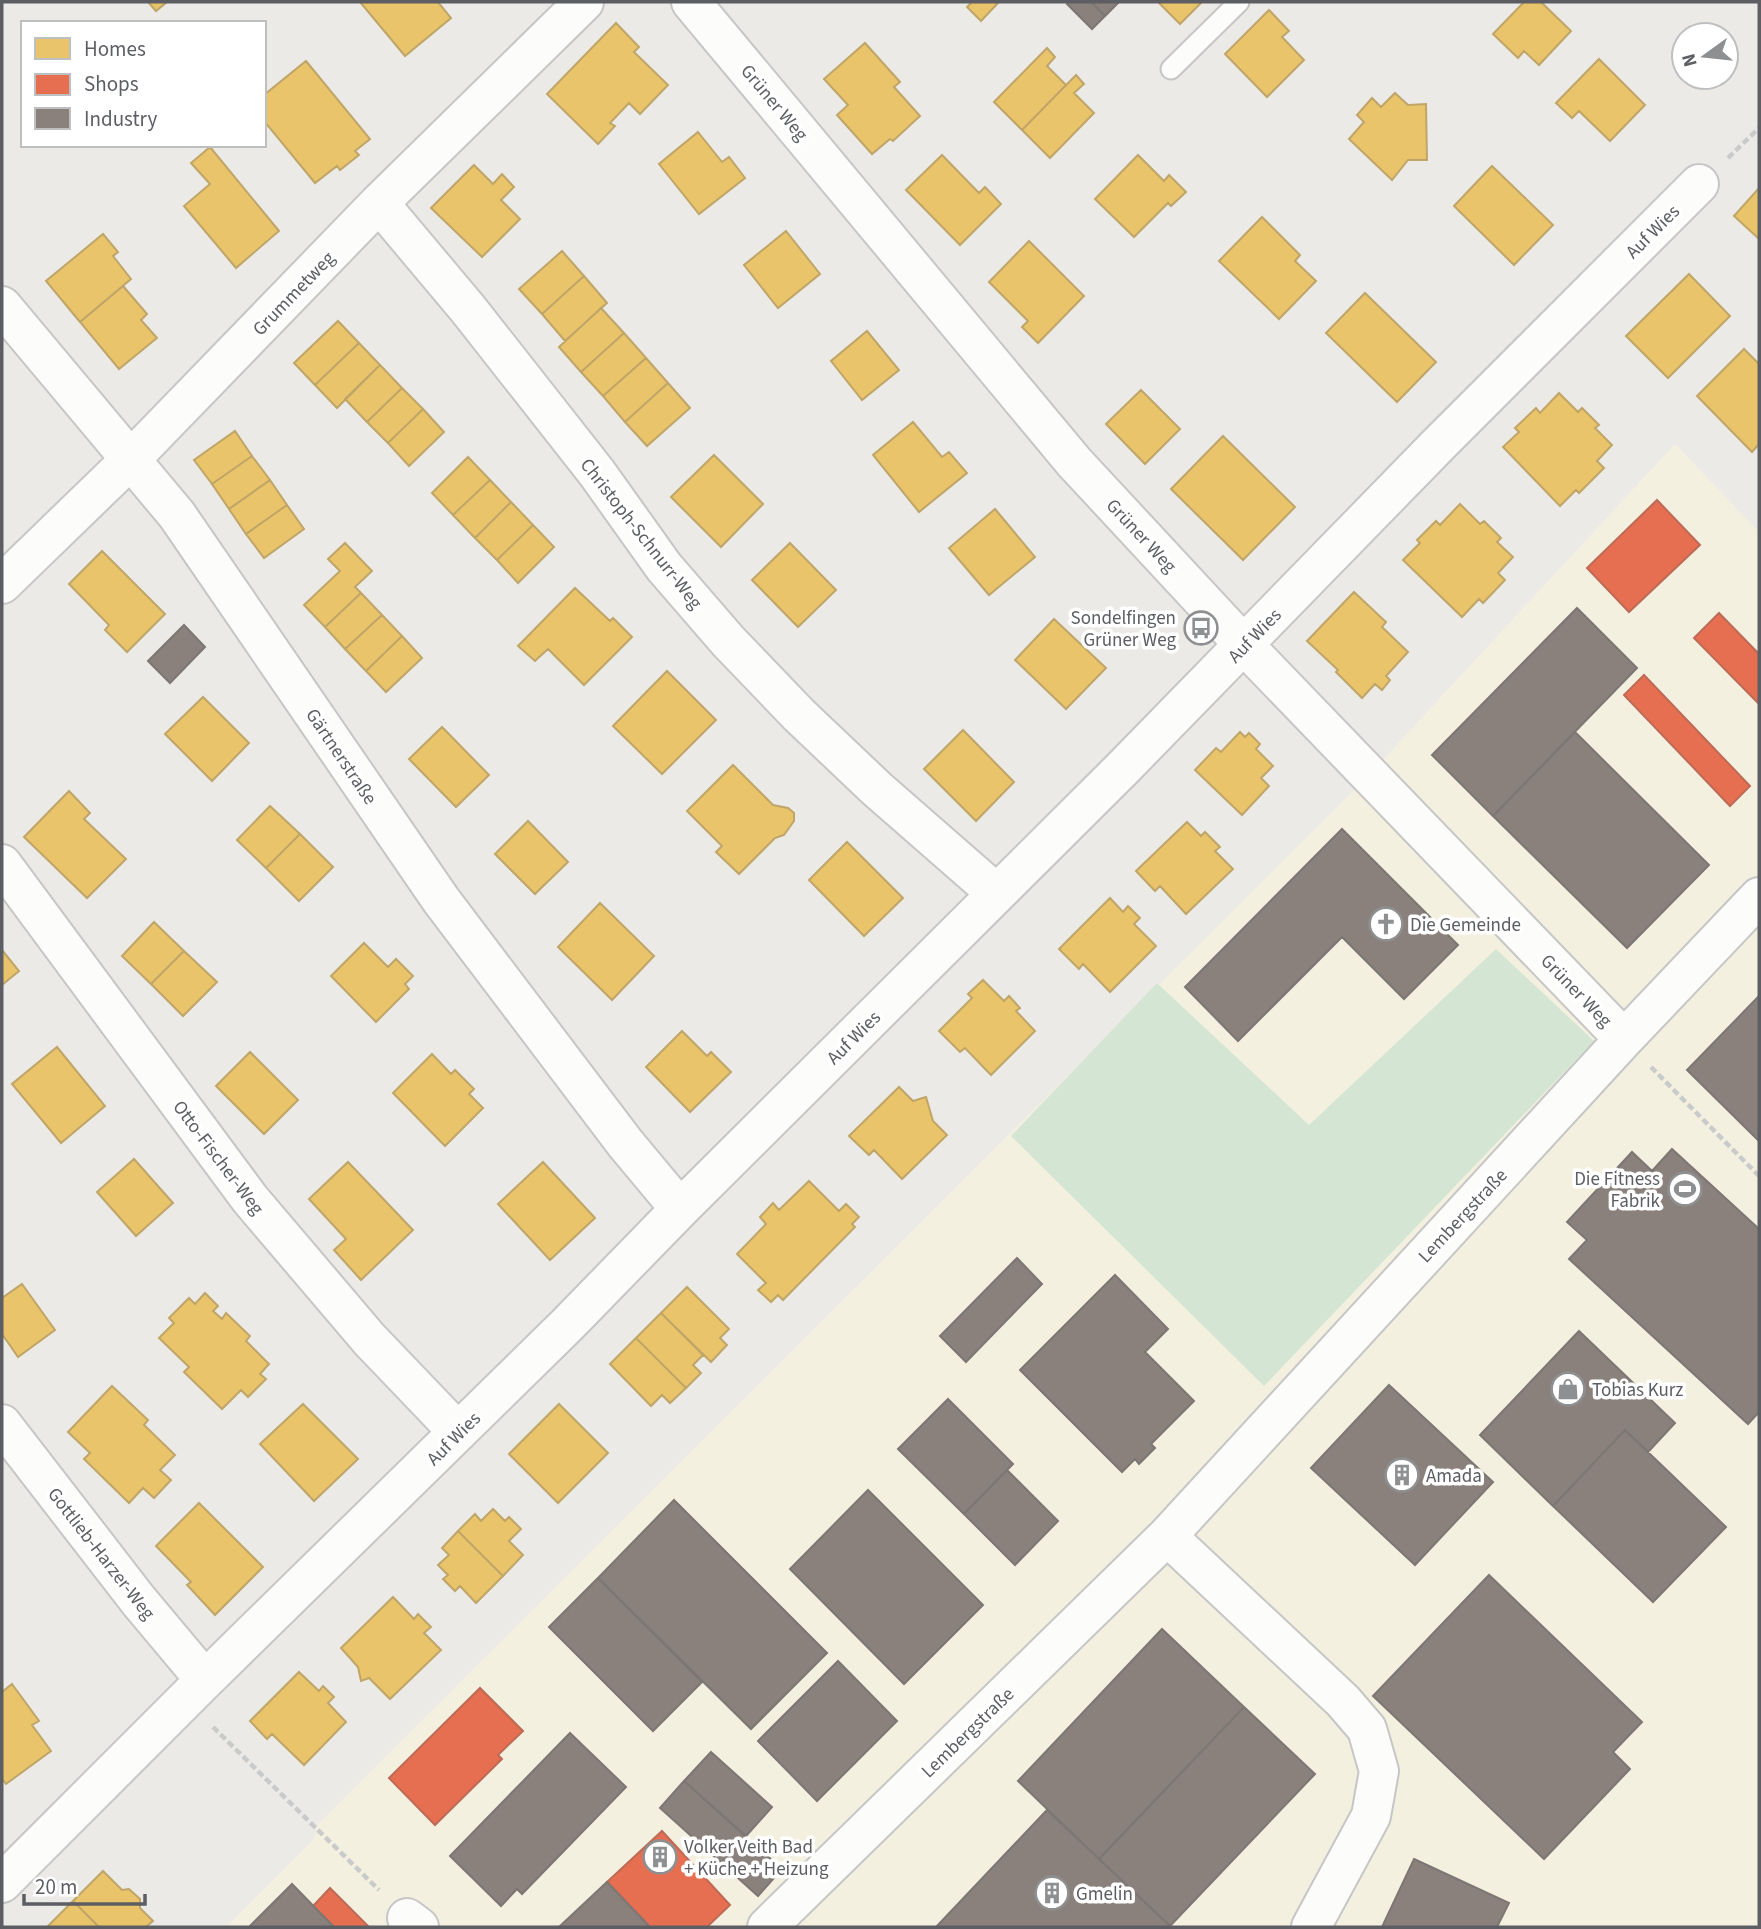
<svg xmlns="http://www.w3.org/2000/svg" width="1761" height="1929" viewBox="0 0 1761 1929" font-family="'Source Sans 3',sans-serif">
<rect width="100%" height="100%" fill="#ebeae6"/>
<path fill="#f4f0e0" d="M1675,444L1759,532V1927H226L313,1840L319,1823L1367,777Z"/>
<path fill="#d4e6d3" d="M1496,949L1594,1041L1264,1386L1011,1136L1157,983L1309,1125Z"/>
<path fill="#e9c46a" stroke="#bfa568" stroke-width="2" d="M148,2H167L156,11Z
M360,2H438L451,18L405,56Z
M972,2H999L981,21L967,7Z
M1158,2H1202L1180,24Z
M1524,2H1541L1571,31L1539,65L1524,51L1518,58L1493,34Z
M1269,10L1289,31L1282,37L1304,60L1267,97L1225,54Z
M616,23L639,47L634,52L668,85L640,114L629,103L610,123L615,126L598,144L547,94Z
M865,43L900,82L894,87L920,116L893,141L890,139L872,154L837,115L848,105L824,79Z
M1047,48L1055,57L1047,66L1066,85L1022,130L994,102Z
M1599,59L1645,105L1610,141L1579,111L1572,118L1556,103Z
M306,61L370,139L355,151L359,155L340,170L337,166L315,183L264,121V95Z
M1076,75L1084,84L1074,93L1094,113L1050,158L1022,130Z
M1395,93L1408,105L1426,104L1427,160H1408L1392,180L1349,139L1364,122L1357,115L1372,98L1381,107Z
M698,132L722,162L729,157L745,178L699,214L659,164Z
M210,147L279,231L236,268L184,206L210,184L191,163Z
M942,155L979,193L985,187L1001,204L960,245L906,190Z
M1138,155L1164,181L1169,175L1186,192L1171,206L1168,203L1134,237L1095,199Z
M474,165L493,184L502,174L514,187L501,200L520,219L482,257L431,208Z
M1492,166L1553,225L1514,265L1454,206Z
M1759,188V239L1734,216Z
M1262,217L1300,255L1295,261L1316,281L1279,319L1219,261Z
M786,231L820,274L778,308L744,265Z
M103,234L118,252L113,256L131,279L80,322L46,281Z
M1029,241L1084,296L1038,343L1022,327L1028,321L989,282Z
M562,251L584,276L542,314L519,289Z
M1689,274L1730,316L1668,378L1626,336Z
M584,276L607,303L565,341L542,314Z
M123,286L147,314L141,320L157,338L119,369L80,322Z
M1365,293L1436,362L1397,402L1326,333Z
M601,308L624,333L581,372L559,347Z
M338,321L359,343L315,385L294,363Z
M867,331L899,370L862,400L831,361Z
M624,333L646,358L603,396L581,372Z
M359,343L380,365L337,408L315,385Z
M1744,349L1759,364V444L1752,452L1697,396Z
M646,358L668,383L625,422L603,396Z
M380,365L402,388L367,422L345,399Z
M668,383L690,408L647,446L625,422Z
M402,388L423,409L388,443L367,422Z
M1141,390L1180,429L1145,464L1106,424Z
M1559,393L1578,412L1582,408L1599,425L1595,428L1612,445L1597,461L1604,468L1579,493L1576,490L1560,506L1503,447L1519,432L1515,428L1536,408L1540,413Z
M423,409L444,432L409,466L388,443Z
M913,422L942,457L949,452L967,473L919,512L873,455Z
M235,431L252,456L212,484L194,460Z
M1223,436L1295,507L1243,560L1171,489Z
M714,455L763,504L721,547L671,497Z
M252,456L270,480L229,509L212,484Z
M468,457L490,480L453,515L432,493Z
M270,480L287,505L246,534L229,509Z
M490,480L511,502L475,538L453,515Z
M511,502L533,525L497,560L475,538Z
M1460,504L1480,524L1484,521L1501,538L1497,542L1513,557L1498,573L1505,580L1483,603L1479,599L1462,617L1403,560L1420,543L1417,540L1436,521L1440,525Z
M287,505L304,529L264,558L246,534Z
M995,509L1035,557L989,595L949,548Z
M533,525L554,547L518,583L497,560Z
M345,543L372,571L355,587L361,593L325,627L304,605L340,571L328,559Z
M790,543L836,590L798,627L752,580Z
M102,551L165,614L127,652L105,630L109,625L69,584Z
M575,588L610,621L613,618L632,637L584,685L548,649L535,661L518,646Z
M1354,592L1386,622L1382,627L1408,652L1386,676L1390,680L1382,690L1375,684L1362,698L1336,672L1338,670L1307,641Z
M361,593L382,615L345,649L325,627Z
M382,615L402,636L366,671L345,649Z
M1054,619L1106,668L1066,709L1015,660Z
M402,636L422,658L386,692L366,671Z
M667,671L716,720L662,774L613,726Z
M203,697L249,743L212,781L165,734Z
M442,727L489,775L456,807L409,759Z
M963,730L1014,782L976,821L924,769Z
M1240,732L1245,737L1249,733L1260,744L1256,749L1273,766L1261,778L1269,786L1242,815L1195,770L1216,748L1221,752Z
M733,765L773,805L788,808L794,813V821L784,835L775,838L739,874L716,852L722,846L687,811Z
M69,791L90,813L84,819L126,859L87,898L24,837Z
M270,806L300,834L266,868L237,840Z
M528,821L568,862L535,894L495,854Z
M1187,822L1201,836L1205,832L1220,847L1215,851L1233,869L1186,914L1160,886L1155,891L1136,871Z
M300,834L333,867L299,901L266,868Z
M847,842L903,898L864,936L809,880Z
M1110,898L1123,912L1128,906L1140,918L1134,924L1156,946L1110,992L1083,964L1079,969L1059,949Z
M600,903L654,956L612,1000L558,947Z
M154,922L184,951L151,984L122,956Z
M364,943L388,967L396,959L413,976L405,984L409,989L376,1022L331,976Z
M2,950L19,971L2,985Z
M184,951L217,982L183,1016L151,984Z
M983,980L1004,1001L1009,996L1020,1008L1016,1011L1035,1031L991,1075L965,1048L960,1052L939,1031L972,998L968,994Z
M682,1031L707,1056L711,1052L731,1072L690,1112L646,1067Z
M57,1047L105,1106L61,1143L12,1084Z
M250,1052L298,1100L264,1134L216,1086Z
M432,1054L451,1074L455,1070L474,1089L469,1094L483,1108L445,1146L393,1093Z
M899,1087L913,1101L926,1097L933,1121L947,1135L902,1179L874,1150L869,1155L849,1136Z
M134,1159L173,1203L136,1236L97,1192Z
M348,1162L413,1230L361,1280L334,1250L346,1239L309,1199Z
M543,1162L595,1218L550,1260L498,1204Z
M809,1181L839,1211L846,1204L859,1217L852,1224L855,1227L783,1300L778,1295L771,1302L758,1290L766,1283L737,1254L766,1224L760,1217L773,1203L779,1210Z
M22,1284L55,1330L18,1357L2,1334V1298Z
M687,1287L729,1329L720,1338L727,1345L711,1362L661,1313Z
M205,1293L218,1306L213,1311L222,1319L226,1313L250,1336L246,1341L269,1364L260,1374L266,1379L248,1397L241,1390L222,1409L184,1372L189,1367L159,1338L174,1323L169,1318L189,1298L195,1304Z
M661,1313L703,1355L693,1365L701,1373L686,1388L636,1338Z
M636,1338L686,1388L670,1403L662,1395L651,1406L610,1364Z
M112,1386L148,1420L144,1425L175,1455L160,1470L171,1480L154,1498L143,1488L129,1503L84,1459L90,1453L68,1432Z
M303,1404L358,1459L314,1501L260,1444Z
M559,1404L608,1453L558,1503L509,1454Z
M199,1503L263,1567L215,1615L187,1585L191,1582L156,1546Z
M493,1509L505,1521L509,1517L521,1529L509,1541L523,1555L503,1576L458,1531L475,1514L481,1521Z
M458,1531L503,1576L476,1603L460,1586L455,1591L443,1579L448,1575L438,1565L449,1555L442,1548Z
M393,1597L414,1619L418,1614L431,1627L424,1633L441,1650L390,1699L369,1678L361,1681L358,1667L341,1648Z
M299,1672L319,1691L323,1686L334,1697L328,1703L346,1722L304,1765L272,1734L267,1739L250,1721Z
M12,1684L39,1721L32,1725L51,1751L6,1784L2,1779V1692Z
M103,1871L122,1890L129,1889L140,1899V1908L153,1921L146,1927H99L73,1901Z
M73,1901L99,1927H47Z"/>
<path fill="#e76f51" stroke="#bd6a56" stroke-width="2" d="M1657,500L1700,545L1629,612L1587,568Z
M1719,613L1759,654V704L1694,638Z
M1644,675L1750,786L1730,806L1624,695Z
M480,1688L523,1731L498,1755L502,1759L435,1825L389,1778Z
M662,1831L730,1905L707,1927H650L607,1882Z
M330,1888L369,1927H334L313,1906Z"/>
<path fill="#8a817c" stroke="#7c7674" stroke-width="2" d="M1069,2H1091L1105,16L1092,29L1067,4Z
M1091,2H1116L1118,3L1105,16Z
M1577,608L1637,668L1493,816L1432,755Z
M184,625L205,647L170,683L148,661Z
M1575,732L1709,865L1627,948L1493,816Z
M1342,829L1458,945L1404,999L1342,937L1238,1041L1185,987Z
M1759,996V1141L1687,1070Z
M1672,1149L1759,1229V1412L1748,1424L1569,1259L1587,1240L1567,1222L1632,1152L1652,1171Z
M1017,1258L1042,1284L966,1362L940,1336Z
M1115,1275L1168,1329L1145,1352L1194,1401L1151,1444L1155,1448L1139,1464L1135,1459L1122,1472L1020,1370Z
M1579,1331L1675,1423L1648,1452L1625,1430L1553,1506L1480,1435Z
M1389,1385L1493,1482L1415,1565L1311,1468Z
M948,1399L1013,1464L964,1514L898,1449Z
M1625,1430L1726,1527L1653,1602L1553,1506Z
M1007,1470L1058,1521L1015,1565L964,1514Z
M868,1490L983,1605L904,1684L790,1569Z
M674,1500L827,1653L751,1729L598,1578Z
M1489,1575L1642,1722L1613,1752L1630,1769L1544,1859L1373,1696Z
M598,1578L702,1682L653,1731L549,1627Z
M1162,1629L1244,1707L1099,1859L1018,1781Z
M838,1661L897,1721L817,1801L758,1741Z
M1244,1707L1315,1774L1170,1926L1099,1859Z
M570,1733L626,1787L522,1894L517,1889L501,1906L450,1856Z
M711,1752L772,1807L746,1836L684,1781Z
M684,1781L782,1869L758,1896L660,1808Z
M1047,1810L1099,1859L1171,1927H936Z
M1414,1859L1509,1903L1497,1927H1382Z
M607,1882L650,1927H559Z
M292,1884L334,1927H249Z"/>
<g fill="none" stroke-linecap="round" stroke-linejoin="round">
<defs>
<path id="service" d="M1171,69L1239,2"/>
<path id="minor" d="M691,2L1074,462L1244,645L1624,1039
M379,203L468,309L597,473L664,567L728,641L799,715L877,789L996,893
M2,306L177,515L441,900L625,1143L680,1209
M2,584L131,459L379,203L584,2
M2,864L250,1199L369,1339L458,1432
M2,1424L138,1600L205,1680
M1167,1536L1343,1701L1367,1729L1379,1771L1371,1816L1311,1927
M2,1883L205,1680L568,1324L680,1209L1124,767L1437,446L1699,184
M407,1918L419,1927
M767,1927L1167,1536L1624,1039L1759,897"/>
</defs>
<use href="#service" stroke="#c7c6c6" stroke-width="23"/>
<use href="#minor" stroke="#c7c6c6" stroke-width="42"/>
<path stroke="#c8cbca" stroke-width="4.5" stroke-dasharray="7 3.5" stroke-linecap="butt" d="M1728,158L1759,128
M1651,1067L1759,1176
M213,1727L379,1890"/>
<use href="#service" stroke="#fcfcfb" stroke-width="19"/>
<use href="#minor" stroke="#fcfcfb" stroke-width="38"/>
</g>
<defs>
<symbol id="bus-ring" viewBox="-11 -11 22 22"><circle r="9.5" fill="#fff" stroke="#8e8f91" stroke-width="1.5"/><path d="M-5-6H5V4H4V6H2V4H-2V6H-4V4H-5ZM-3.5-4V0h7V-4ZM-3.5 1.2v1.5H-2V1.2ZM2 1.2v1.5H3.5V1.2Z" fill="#8e8f91"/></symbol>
<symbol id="church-ring" viewBox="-11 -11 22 22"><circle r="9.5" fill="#fff" stroke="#8e8f91" stroke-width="1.5"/><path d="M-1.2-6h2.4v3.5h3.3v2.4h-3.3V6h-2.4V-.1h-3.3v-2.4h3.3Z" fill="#8e8f91"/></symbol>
<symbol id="stadium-ring" viewBox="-11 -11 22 22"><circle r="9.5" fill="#fff" stroke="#8e8f91" stroke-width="1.5"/><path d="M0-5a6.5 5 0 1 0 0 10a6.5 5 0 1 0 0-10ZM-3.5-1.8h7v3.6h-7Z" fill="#8e8f91"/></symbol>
<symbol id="shop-ring" viewBox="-11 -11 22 22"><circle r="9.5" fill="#fff" stroke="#8e8f91" stroke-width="1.5"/><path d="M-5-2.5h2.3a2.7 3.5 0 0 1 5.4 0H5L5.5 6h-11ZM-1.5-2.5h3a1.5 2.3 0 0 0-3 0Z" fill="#8e8f91"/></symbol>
<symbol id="building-ring" viewBox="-11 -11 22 22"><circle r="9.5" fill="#fff" stroke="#8e8f91" stroke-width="1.5"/><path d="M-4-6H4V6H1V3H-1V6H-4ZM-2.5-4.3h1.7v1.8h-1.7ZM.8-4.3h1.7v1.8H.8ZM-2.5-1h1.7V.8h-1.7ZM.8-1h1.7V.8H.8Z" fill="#8e8f91"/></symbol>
</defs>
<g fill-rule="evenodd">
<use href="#bus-ring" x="1182" y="609" width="38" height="38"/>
<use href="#church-ring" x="1367" y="905" width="38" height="38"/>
<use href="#stadium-ring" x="1666" y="1170" width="38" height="38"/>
<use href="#shop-ring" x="1549" y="1370" width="38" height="38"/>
<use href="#building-ring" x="1383" y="1456" width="38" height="38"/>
<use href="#building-ring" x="641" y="1838" width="38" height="38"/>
<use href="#building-ring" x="1033" y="1874" width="38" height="38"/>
</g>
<g text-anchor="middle" stroke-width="7" stroke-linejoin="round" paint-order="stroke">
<g font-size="19" fill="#5c5e63" stroke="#fff">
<text transform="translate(775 102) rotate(50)" y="7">Grüner Weg</text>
<text transform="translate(1652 231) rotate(-45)" y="7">Auf Wies</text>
<text transform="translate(293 293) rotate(-46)" y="7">Grummetweg</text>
<text transform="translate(642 533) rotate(52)" y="7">Christoph-Schnurr-Weg</text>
<text transform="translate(1142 535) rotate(47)" y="7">Grüner Weg</text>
<text transform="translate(1254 635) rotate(-46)" y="7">Auf Wies</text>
<text transform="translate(342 756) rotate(56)" y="7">Gärtnerstraße</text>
<text transform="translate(1577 990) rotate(46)" y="7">Grüner Weg</text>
<text transform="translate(853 1037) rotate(-45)" y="7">Auf Wies</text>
<text transform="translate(219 1157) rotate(53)" y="7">Otto-Fischer-Weg</text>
<text transform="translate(1462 1215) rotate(-47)" y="7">Lembergstraße</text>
<text transform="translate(453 1438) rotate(-45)" y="7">Auf Wies</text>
<text transform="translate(102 1553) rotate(52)" y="7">Gottlieb-Harzer-Weg</text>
<text transform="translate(967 1732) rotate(-44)" y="7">Lembergstraße</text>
</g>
<g font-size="19" fill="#5c5e63" stroke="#fff" text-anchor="start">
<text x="1176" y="624" text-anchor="end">Sondelfingen<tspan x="1176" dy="22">Grüner Weg</tspan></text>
<text x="1410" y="931">Die Gemeinde</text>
<text x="1660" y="1185" text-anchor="end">Die Fitness<tspan x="1660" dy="22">Fabrik</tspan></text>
<text x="1592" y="1396">Tobias Kurz</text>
<text x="1426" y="1482">Amada</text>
<text x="684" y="1853">Volker Veith Bad<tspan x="684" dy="22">+ Küche + Heizung</tspan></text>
<text x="1076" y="1900">Gmelin</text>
</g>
</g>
<rect width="1761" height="1929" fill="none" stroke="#5c5e63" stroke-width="7"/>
<rect x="21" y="21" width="245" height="126" fill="#ffffff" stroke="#bebfc1" stroke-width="2"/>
<rect x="35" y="38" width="35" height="21" fill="#e9c46a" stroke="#bebfc1" stroke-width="2"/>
<text x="84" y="56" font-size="21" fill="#5c5e63">Homes</text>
<rect x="35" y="74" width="35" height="21" fill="#e76f51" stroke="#bebfc1" stroke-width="2"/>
<text x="84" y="91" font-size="21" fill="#5c5e63">Shops</text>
<rect x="35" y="108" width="35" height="21" fill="#8a817c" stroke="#bebfc1" stroke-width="2"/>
<text x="84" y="126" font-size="21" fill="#5c5e63">Industry</text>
<g transform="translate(1705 56) rotate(255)"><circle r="33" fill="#ffffff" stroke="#bebfc1" stroke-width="2"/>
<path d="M0-5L12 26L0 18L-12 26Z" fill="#8e8f91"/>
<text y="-10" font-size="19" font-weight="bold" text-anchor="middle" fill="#5c5e63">N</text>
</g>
<path d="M24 1894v10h121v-10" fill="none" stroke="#5c5e63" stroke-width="3.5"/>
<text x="35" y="1894" font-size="21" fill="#5c5e63" stroke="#ffffff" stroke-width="5" paint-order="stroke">20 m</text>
</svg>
